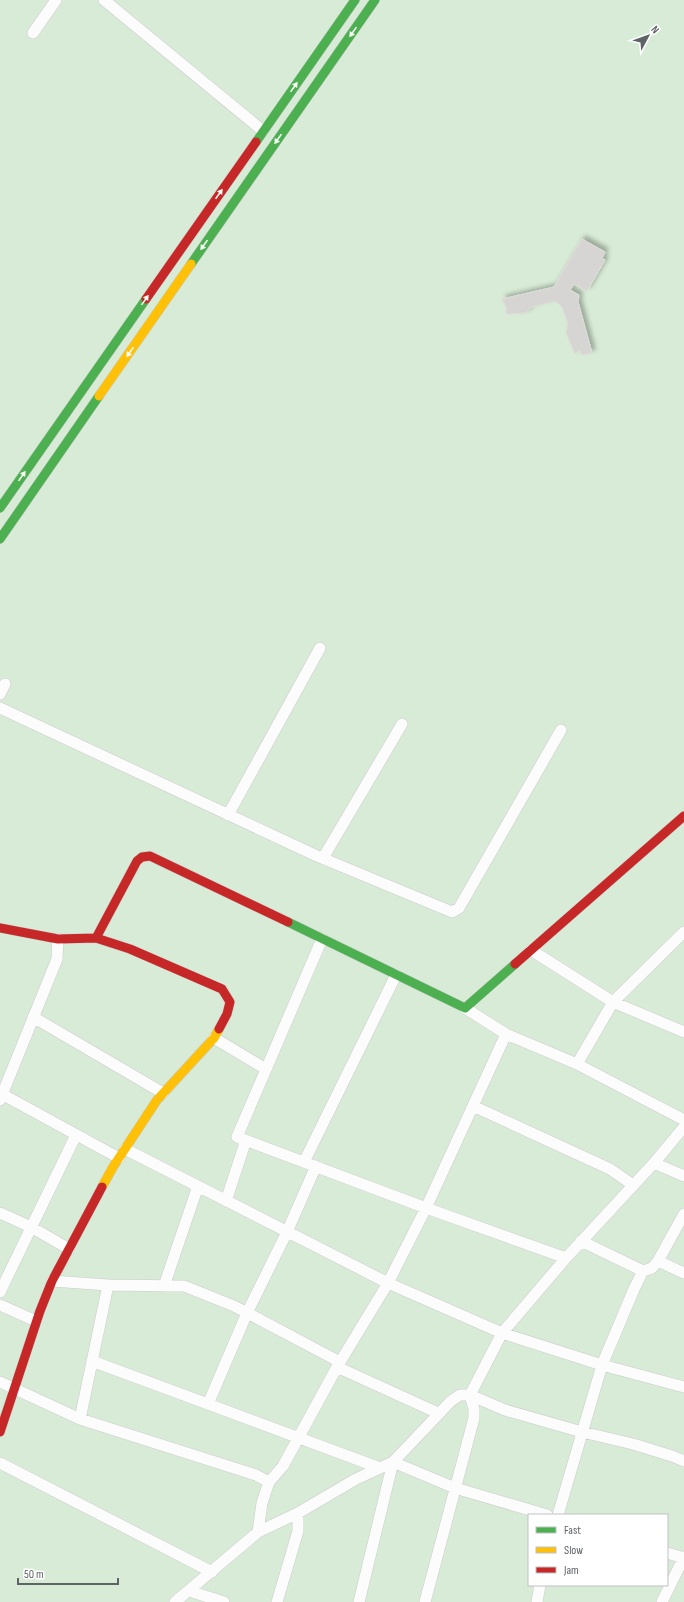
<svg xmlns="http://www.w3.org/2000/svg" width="684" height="1602" viewBox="0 0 684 1602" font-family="'Sofia Sans Condensed',sans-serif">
<defs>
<filter id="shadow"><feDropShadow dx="3.5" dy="-3.5" stdDeviation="2" flood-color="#0004"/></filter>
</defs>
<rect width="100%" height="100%" fill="#efeeea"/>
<path fill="#d8ebd6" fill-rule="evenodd" d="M0,0H684V1602H0ZM529,1515H667V1585H529Z"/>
<path fill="#d6d5d3" stroke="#deddd9" filter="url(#shadow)" d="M582,239L605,252L602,258L605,260L587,291L574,284L570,290L579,295L578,302L592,353L581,355L580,350L575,354L566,333L568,324L562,307L555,301L531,307L526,313L506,314V307L502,299L554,287Z"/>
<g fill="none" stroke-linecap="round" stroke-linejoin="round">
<defs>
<path id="street" d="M104,0L263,131
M33,33L56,0
M0,694L5,684
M0,708L317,856L452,912L459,908L561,730
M228,815L320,648
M323,858L402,724
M322,939L237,1137L426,1208L566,1258
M531,950L613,1002L684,932
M465,1008L506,1034L577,1064L684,1120
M33,1017L163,1093
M214,1038L266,1069
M577,1064L613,1002L684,1032
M0,1093L119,1158
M0,1100L57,959L58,939
M473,1106L610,1169L633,1185
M125,1149L388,1283L502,1333L602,1365L684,1387
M304,1162L396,975
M654,1163L684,1176
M226,1201L246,1140
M0,1213L31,1227L69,1249
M581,1241L643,1271
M658,1261L684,1273
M52,1281L108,1285L184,1286L234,1306L340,1362
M164,1286L198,1186
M0,1292L76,1135
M0,1305L36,1321
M92,1361L380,1468
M337,1367L438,1413
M0,1382L80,1419L256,1475L269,1482
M470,1395L505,1410L582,1432L633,1444L672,1456L684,1461
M208,1404L247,1313L287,1232L316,1166
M80,1419L108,1285
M0,1463L212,1572
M558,1515L602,1365L634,1289L643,1271L652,1268L658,1261L684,1214
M258,1532L262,1503L269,1482L283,1466L337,1367L388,1283L426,1208L506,1034
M667,1553L684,1558
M189,1591L224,1602
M175,1602L258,1532L298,1513L356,1479L393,1462L451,1401L460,1395H470L502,1333L566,1258L654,1163L684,1127
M277,1602L298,1531V1513
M359,1602L393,1462L455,1488L547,1515
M425,1602L474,1418V1409L470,1395
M537,1602L540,1585
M662,1602L684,1557"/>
<path id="fast" d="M256,142L355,0
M191,264L375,0
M0,508L146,299
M0,539L99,396
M288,922L465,1008L515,964"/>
<path id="slow" d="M99,396L191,264
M102,1187L113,1167L157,1100L214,1038L219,1029"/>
<path id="jam" d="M146,299L256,142
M0,928L58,939L96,938L130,949L222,989L230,1002L227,1014L219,1029
M96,938L137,861L142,857L150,856L288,922
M515,964L684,816
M0,1432L40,1311L52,1281L102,1187"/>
</defs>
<use href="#street" stroke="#cbcccc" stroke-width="12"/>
<use href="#fast" stroke="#cacacb" stroke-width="10"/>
<use href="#slow" stroke="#cacacb" stroke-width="10"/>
<use href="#jam" stroke="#cacacb" stroke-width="10"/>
<use href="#street" stroke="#fdfcfc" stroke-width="11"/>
<use href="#fast" stroke="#4caf50" stroke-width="9"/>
<use href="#slow" stroke="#ffc107" stroke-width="9"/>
<use href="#jam" stroke="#c62828" stroke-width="9"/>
</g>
<defs><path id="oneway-solid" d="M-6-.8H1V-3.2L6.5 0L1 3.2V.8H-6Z"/></defs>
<g fill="#f6fbf6">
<use href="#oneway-solid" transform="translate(353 32) rotate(125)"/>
<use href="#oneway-solid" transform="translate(294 87) rotate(-55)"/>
<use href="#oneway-solid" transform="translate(278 139) rotate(125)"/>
<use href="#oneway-solid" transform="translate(219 194) rotate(-55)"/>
<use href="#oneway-solid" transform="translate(204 245) rotate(125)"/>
<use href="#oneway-solid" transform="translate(145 300) rotate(-55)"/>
<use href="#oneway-solid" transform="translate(130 352) rotate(125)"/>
<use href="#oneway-solid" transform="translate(22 476) rotate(-55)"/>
</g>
<rect x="528" y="1514" width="140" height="72" fill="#ffffff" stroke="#bfc1c3"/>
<rect x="536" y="1527" width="20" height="6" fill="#4caf50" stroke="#bfc1c3"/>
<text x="564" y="1534" font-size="12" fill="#5f6368">Fast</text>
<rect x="536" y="1547" width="20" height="6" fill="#ffc107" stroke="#bfc1c3"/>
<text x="564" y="1554" font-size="12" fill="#5f6368">Slow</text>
<rect x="536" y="1567" width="20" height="6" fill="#c62828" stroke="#bfc1c3"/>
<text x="564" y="1574" font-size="12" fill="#5f6368">Jam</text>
<g transform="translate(648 36) rotate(49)" stroke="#ffffff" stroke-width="3" paint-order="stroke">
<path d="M0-3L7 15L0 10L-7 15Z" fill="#5f6368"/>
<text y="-6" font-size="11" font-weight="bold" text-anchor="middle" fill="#5f6368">N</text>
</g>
<path d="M18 1578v6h100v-6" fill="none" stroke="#5f6368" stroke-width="2"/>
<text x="24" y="1578" font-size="12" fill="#5f6368" stroke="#ffffff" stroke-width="3" paint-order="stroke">50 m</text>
</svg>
